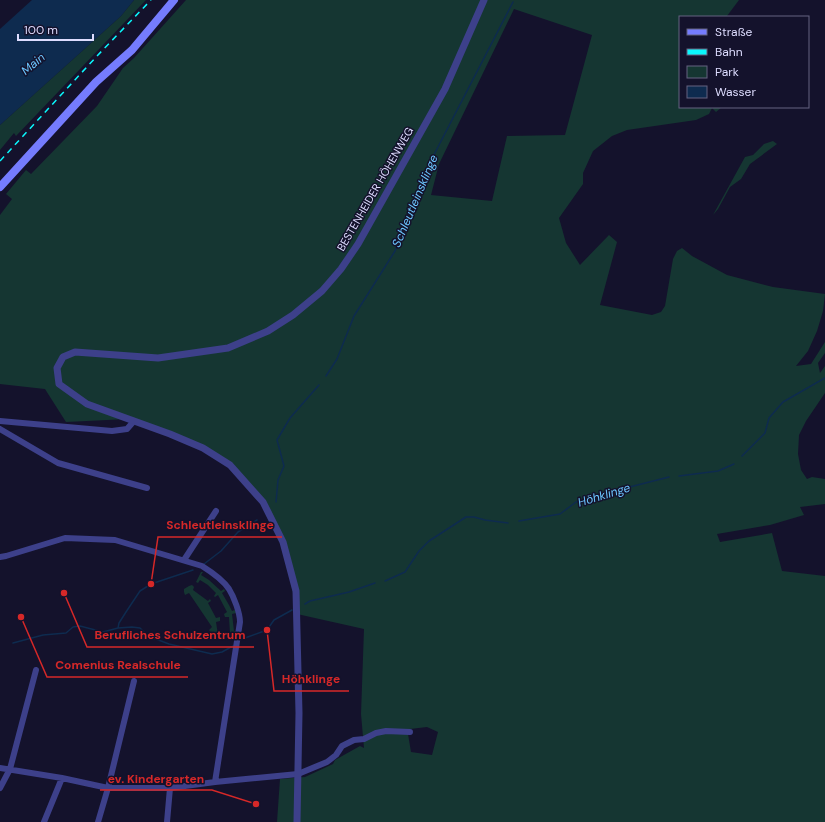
<svg xmlns="http://www.w3.org/2000/svg" width="825" height="822" viewBox="0 0 825 822" font-family="'DM Sans',sans-serif">
<rect width="100%" height="100%" fill="#14122c"/>
<path fill="#153632" fill-rule="evenodd" d="M134,0H146L16,136L14,133L0,150V125L121,16Z
M186,0H739L727,16V17H680V107H722L716,112L712,108L709,114L696,120L627,130L612,136L593,151L583,173V184L559,218L566,243L580,265L609,235L617,242L600,305L652,315L661,312L665,306L673,259L677,251L682,248L692,256L727,275L773,287L825,294L823,311L817,331L808,351L796,366L811,364L825,342V353L818,363L820,373L825,366V393L806,421L799,435L798,454L801,470L807,479L812,477L825,479V504L800,507L804,515L770,525L717,534L720,542L772,533L782,571L825,576V822H277L280,779L305,777L333,764L335,760L360,746L364,748L361,714L364,629L297,614L283,542L263,502L230,465L203,448L128,419L66,422L45,389L0,384V215L12,199L6,194L26,170L31,174L97,106L123,68L134,58ZM514,9L592,35L565,135L507,136L492,201L431,195L439,164ZM427,727L438,732L432,755L411,752L408,734L410,729Z
M773,141L777,144L750,164L741,179L730,187L718,209L713,215L745,157L753,155L764,144Z
M201,572H203L201,575L209,580L221,591L224,589L225,591L222,593L229,605L232,611L235,610L236,613L232,614L234,631H237L236,634L228,635L227,634L230,633L229,617H225L224,614L227,612L218,595L215,597L214,596L216,593L208,585L200,580L198,583L196,582Z
M192,585L194,587L193,590L208,601L210,599L211,601L208,603L216,618L220,617V621L216,622L218,635H221L220,636L214,637L209,630L212,627L189,593L185,595L184,592V589L189,586Z"/>
<path fill="#0e2b4f" d="M32,0H134L121,16L0,125V29Z"/>
<g fill="none" stroke-linecap="round" stroke-linejoin="round">
<path stroke="#0e2b4f" stroke-width="1.5" d="M326,376L337,359L354,316L395,251L424,174L513,2
M742,456L765,433L769,418L783,402L825,378
M679,476L718,471L734,464
M276,502L278,480L284,466L277,440L290,418L319,385
M519,521L560,514L576,502L602,494L669,477
M204,564L221,551L238,532L257,520
M385,581L405,572L419,551L429,541L466,517H474L485,520L508,523
M305,604L310,601L349,592L375,583
M118,628L119,623L126,612L140,591L151,584L193,570
M245,638L267,630L274,620L292,610
M13,643L43,635L66,633L73,627L80,626L103,632L118,628L132,627L140,628L148,636L169,644L212,654L222,652L233,646"/>
<path stroke="#3d408a" stroke-width="6" d="M0,421L112,431L127,429L134,421
M0,429L58,463L147,488
M0,557L6,556L65,538L115,540L202,566C210,571 223,580 229,589C234,597 240,613 240,622L215,782
M184,560L216,511
M0,768L62,778L108,788H170L215,782L298,774L327,762L336,755L342,746L354,740L364,739L376,733L386,731L410,732
M0,788L10,769L36,670
M44,822L62,778
M98,822L108,788L134,681
M167,822L170,788"/>
<path stroke="#3d408a" stroke-width="7" d="M297,822L299,713L296,591L283,542L263,502L230,465L203,448L170,434L87,404L59,384L57,368L63,357L75,352L158,358L228,348L268,331L293,315L322,291L341,269L358,244L445,89L484,0"/>
<path stroke="#757cfe" stroke-width="8" d="M0,187L96,82L132,50L174,0"/>
<path stroke="#0af8fd" stroke-width="1.5" stroke-dasharray="6 5" stroke-linecap="butt" d="M0,161L97,56L151,0"/>
</g>
<g text-anchor="middle" stroke-width="3" stroke-linejoin="round" paint-order="stroke">
<g font-size="11" fill="#deddff" stroke="#14122c">
<text transform="translate(375 189) rotate(-60)" y="4">BESTENHEIDER HÖHENWEG</text>
</g>
<g font-size="12" font-style="italic" fill="#6cc6fe" stroke="#14122c">
<text transform="translate(33 64) rotate(-40)" y="4">Main</text>
<text transform="translate(415 201) rotate(-67)" y="4">Schleutleinsklinge</text>
<text transform="translate(604 495) rotate(-17)" y="4">Höhklinge</text>
</g>
</g>
<path fill="none" stroke="#d62828" stroke-width="1.5" d="M151 584L158 537H282M64 593L87 647H254M21 617L47 677H188M267 630L274 691H349M256 804L212 790H100"/>
<g fill="#d62828" stroke="#14122c" stroke-width="1.5">
<circle cx="151" cy="584" r="4"/>
<circle cx="64" cy="593" r="4"/>
<circle cx="21" cy="617" r="4"/>
<circle cx="267" cy="630" r="4"/>
<circle cx="256" cy="804" r="4"/>
</g>
<g font-size="12" text-anchor="middle" font-weight="bold" fill="#d62828" stroke="#14122c" stroke-width="3" stroke-linejoin="round" paint-order="stroke">
<text x="220" y="529">Schleutleinsklinge</text>
<text x="170" y="639">Berufliches Schulzentrum</text>
<text x="118" y="669">Comenius Realschule</text>
<text x="311" y="683">Höhklinge</text>
<text x="156" y="783">ev. Kindergarten</text>
</g>
<rect x="679" y="16" width="130" height="92" fill="#14122c" stroke="#656380"/>
<rect x="687" y="29" width="20" height="6" fill="#757cfe" stroke="#656380"/>
<text x="715" y="36" font-size="12" fill="#deddff">Straße</text>
<rect x="687" y="49" width="20" height="6" fill="#0af8fd" stroke="#656380"/>
<text x="715" y="56" font-size="12" fill="#deddff">Bahn</text>
<rect x="687" y="66" width="20" height="12" fill="#153632" stroke="#656380"/>
<text x="715" y="76" font-size="12" fill="#deddff">Park</text>
<rect x="687" y="86" width="20" height="12" fill="#0e2b4f" stroke="#656380"/>
<text x="715" y="96" font-size="12" fill="#deddff">Wasser</text>
<path d="M18 34v6h75v-6" fill="none" stroke="#deddff" stroke-width="2"/>
<text x="24" y="34" font-size="12" fill="#deddff" stroke="#14122c" stroke-width="3" paint-order="stroke">100 m</text>
</svg>
